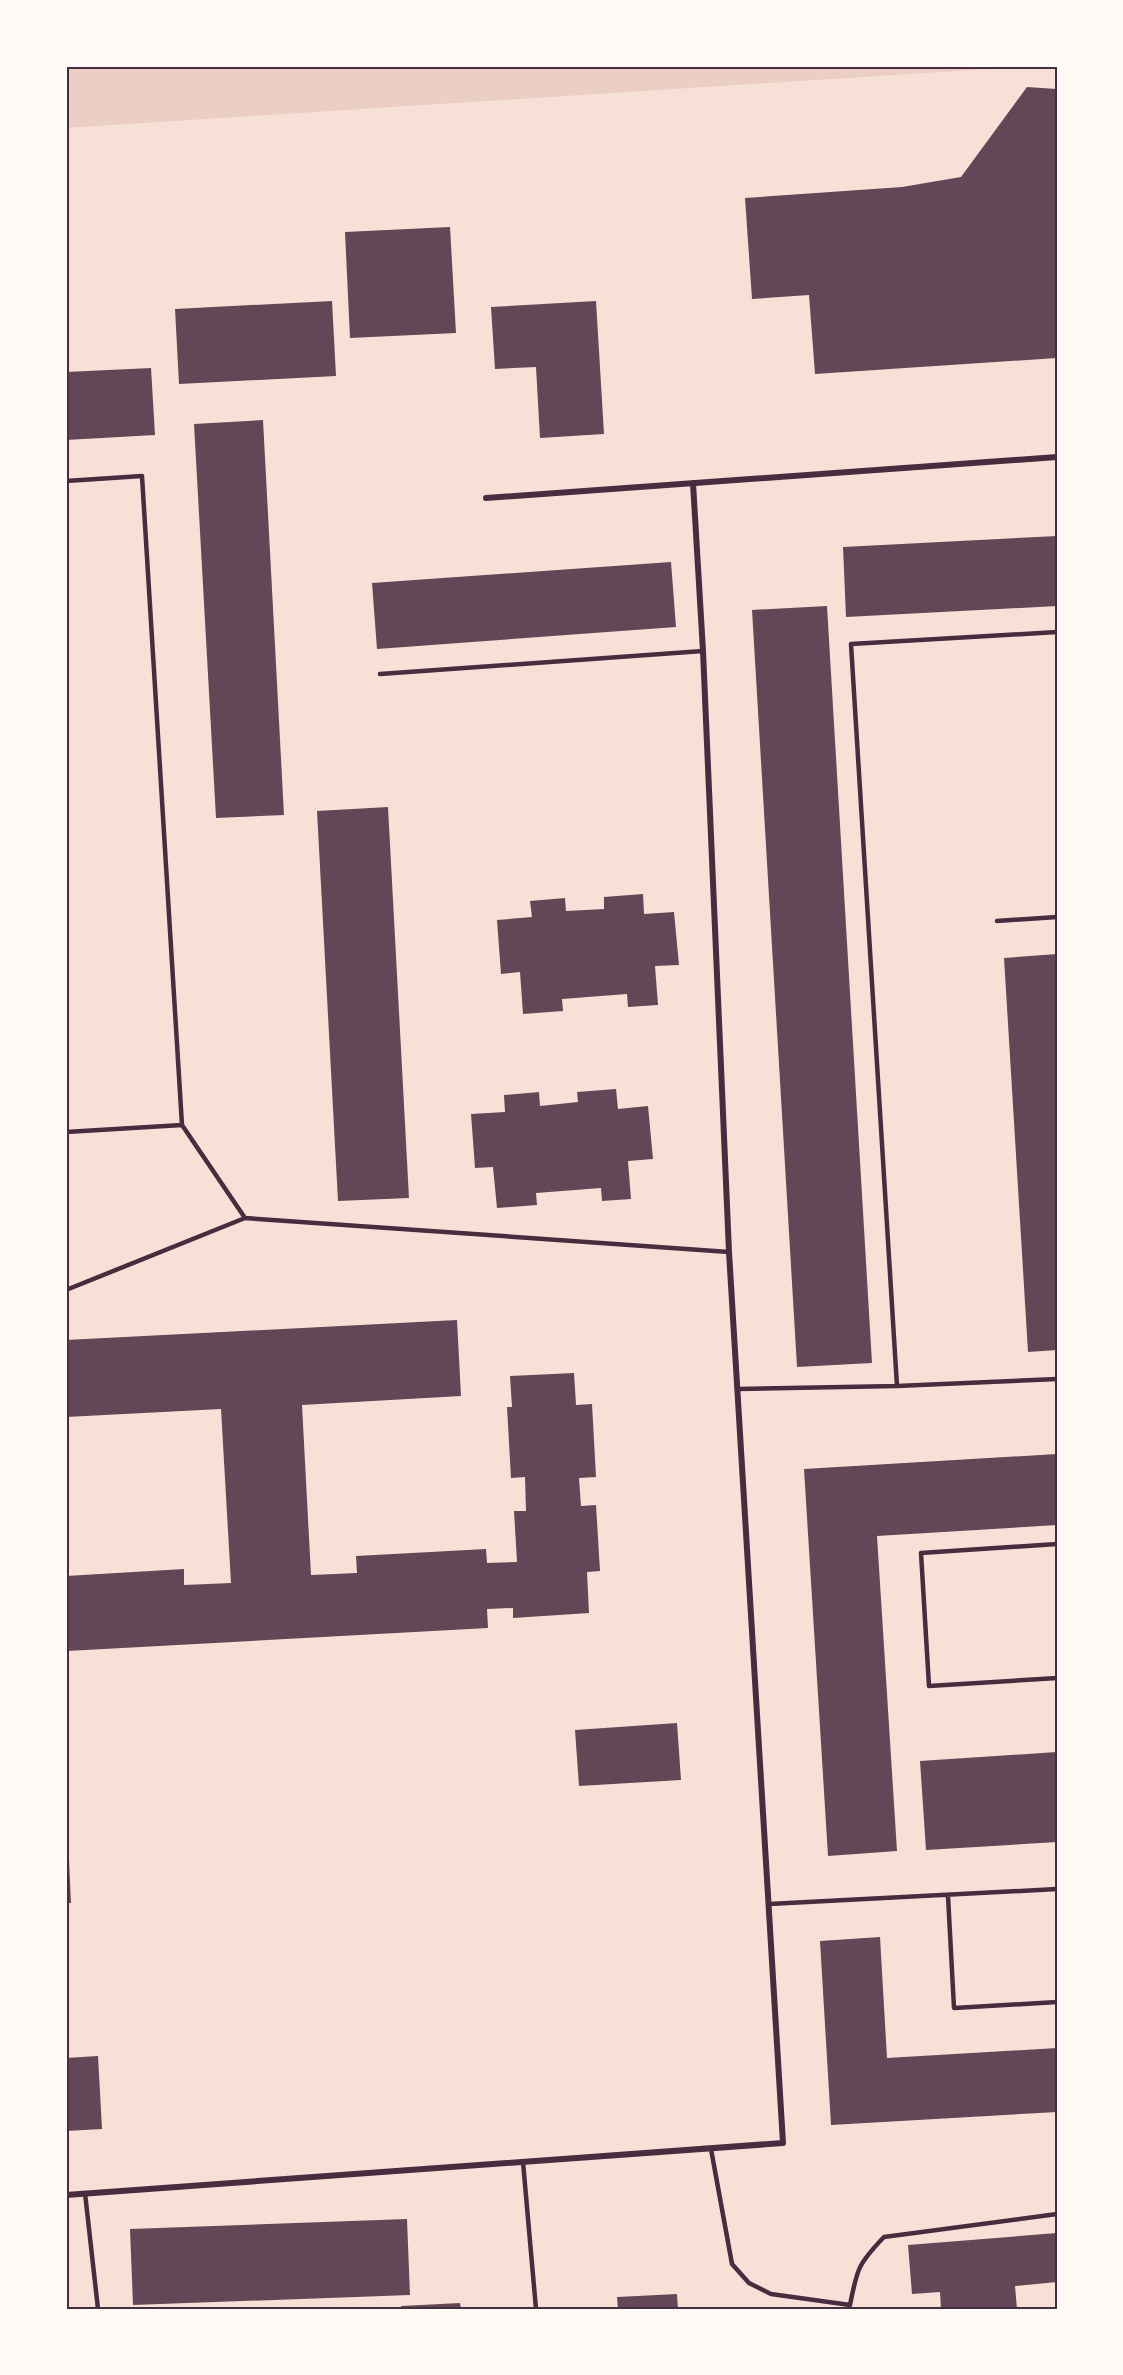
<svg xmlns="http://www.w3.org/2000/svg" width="1123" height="2375" viewBox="0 0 1123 2375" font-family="'Fira Sans',sans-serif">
<rect width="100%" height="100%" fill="#f7e1d7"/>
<path fill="#ebcfc5" d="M66,66H1033L66,128Z"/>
<path fill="#644757" d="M1027,87L1057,89V358L815,374L809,295L752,299L745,198L902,187L961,177Z
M450,227L456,333L350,338L345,232Z
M332,301L336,376L179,384L175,309Z
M596,301L604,434L540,438L536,367L495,369L491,307Z
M151,368L155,435L66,440V372Z
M263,420L284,815L216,818L194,424Z
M1057,536V606L846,617L843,547Z
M671,562L676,627L377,649L372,583Z
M827,606L872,1363L797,1367L752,610Z
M388,807L409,1198L338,1201L317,811Z
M643,894L644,914L674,912L679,965L655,966L658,1005L628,1007L627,994L562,999L563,1011L523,1014L520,972L501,974L497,920L532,917L530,901L565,898L566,911L604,909V897Z
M1057,954V1350L1028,1352L1004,958Z
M616,1089L618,1109L648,1106L653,1159L628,1161L631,1199L602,1201L601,1188L536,1193L537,1205L497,1208L493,1167L475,1168L471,1114L505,1112L504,1095L539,1092L540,1106L578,1102L577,1092Z
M457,1320L461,1396L302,1405L311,1575L357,1573L356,1556L486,1549L487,1563L517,1562L514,1511H526L525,1477L511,1478L507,1407H512L510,1376L574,1373L576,1405L592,1404L596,1477L579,1478L581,1506L596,1505L600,1571L587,1572L589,1613L513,1618V1608L487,1609L488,1628L67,1651L66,1576L184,1569V1585L231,1583L221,1409L66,1417V1340Z
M1057,1454V1525L877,1536L897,1851L828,1856L804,1469Z
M677,1723L681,1780L579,1786L575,1730Z
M1057,1752V1842L926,1850L920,1761Z
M66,1838H68L71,1903H66Z
M880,1937L887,2058L1057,2048V2112L831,2125L820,1941Z
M98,2056L102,2129L66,2131V2058Z
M407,2219L410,2295L133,2305L130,2229Z
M1057,2233V2282L1015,2286L1017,2309H941L940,2292L912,2294L908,2245Z
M677,2294L678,2309H618L617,2297Z
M460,2303L461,2309H401V2306Z"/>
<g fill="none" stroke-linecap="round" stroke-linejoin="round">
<path stroke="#4a2c40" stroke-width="4.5" d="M66,481L142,476L182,1125L245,1218
M380,674L703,651
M997,921L1057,917
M66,1132L182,1125
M66,1290L245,1218L729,1252
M897,1386L851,644L1057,632
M738,1389L897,1386L1057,1379
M1057,1544L921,1553L929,1686L1057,1678
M948,1896L954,2008L1057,2002
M769,1904L1057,1889
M711,2149L732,2264L749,2283L771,2294L850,2305C857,2269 858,2264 884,2237L1057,2214
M523,2162L536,2309
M85,2193L98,2309"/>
<path stroke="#4a2c40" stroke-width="6" d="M486,498L1057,457
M66,2195L783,2143L729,1252L703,651L693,483"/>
</g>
<rect width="1123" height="2375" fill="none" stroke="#fffaf5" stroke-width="135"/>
<rect x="68" y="68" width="988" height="2240" fill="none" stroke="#4a2c40" stroke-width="2"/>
</svg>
